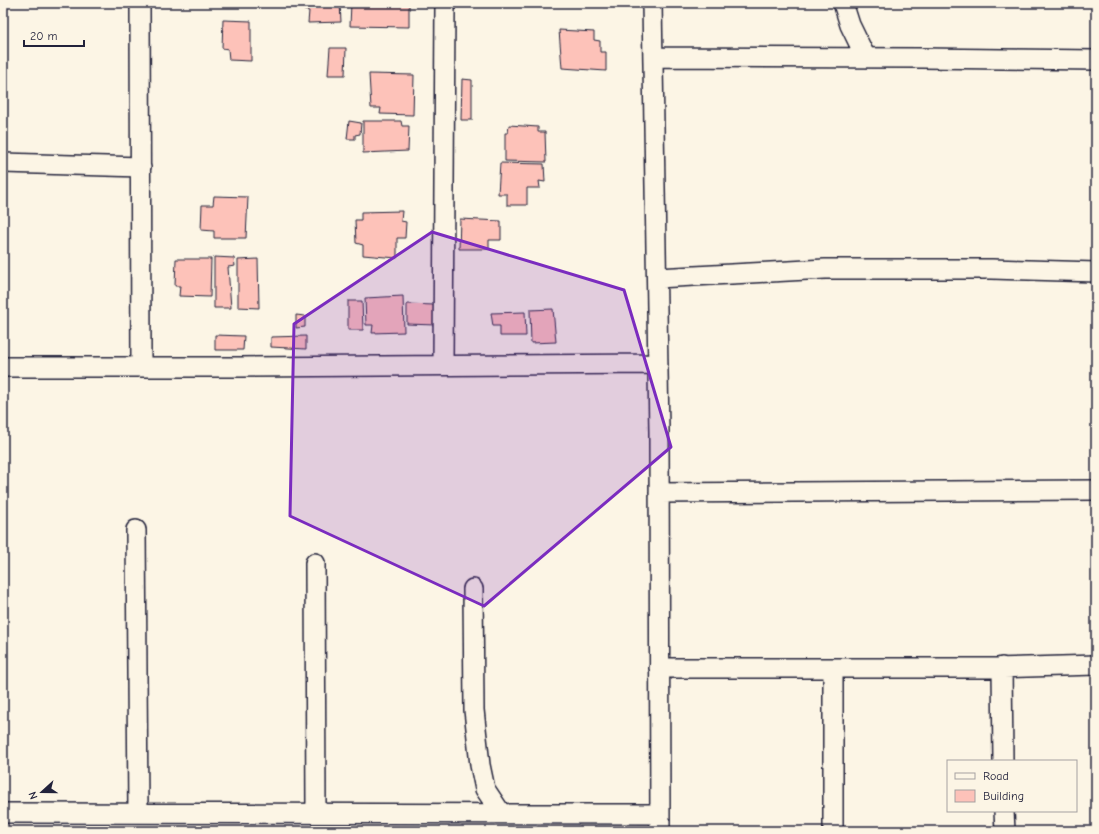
<svg xmlns="http://www.w3.org/2000/svg" width="1099" height="834" viewBox="0 0 1099 834" font-family="'Comic Neue',sans-serif">
<rect width="100%" height="100%" fill="#fcf5e5"/>
<filter id="ink" filterUnits="userSpaceOnUse"><feTurbulence type="fractalNoise" baseFrequency=".025" numOctaves="2"/><feDisplacementMap in="SourceGraphic" scale="8" xChannelSelector="R" yChannelSelector="G"/><feConvolveMatrix kernelMatrix="1 2 1 2 8 2 1 2 1" color-interpolation-filters="sRGB"/></filter>
<g filter="url(#ink)">
<path fill="#fdc2b9" stroke="#22223b" d="M304,3H340L341,22L308,23L309,11L304,10Z
M351,3H409V27L350,26Z
M223,20L251,21V61L229,60L228,49L222,48Z
M559,30L594,32V40L600,41V52H606V71L562,68Z
M330,48H346L345,75H328Z
M369,74L414,75L413,115L380,114L381,108H371Z
M462,79L472,80V120H461Z
M349,121L361,123L360,134L355,135V139H347Z
M363,121H401L402,126H409L408,151L363,153Z
M509,125L538,127V132H545L546,162L505,161V133H508Z
M500,163L544,164L545,182L539,181L540,188H527V205H507V194H498Z
M214,196L248,197L246,238H214V231L201,230L202,205H213Z
M402,211L401,221L406,222L405,238H397V258L363,255V245L356,243L355,220H361V212Z
M460,219L501,221V240H489V249H459Z
M214,257L234,258L235,266L228,267L231,308H214Z
M176,259H211L210,297L179,296L180,286H175Z
M258,259L259,308L238,307V260Z
M403,296L404,332L372,333L373,325H366L365,298Z
M348,301H362L363,330H348Z
M407,304L434,305L435,325L407,324Z
M553,309L556,342L531,343L530,310Z
M525,312L526,336H500V326H493L491,313Z
M296,315L305,316V327L296,328Z
M215,335L244,336L243,350H215Z
M306,336V349L271,347V337Z"/>
<g fill="none" stroke-linecap="round" stroke-linejoin="round">
<defs>
<path id="minor" d="M140,3L141,367
M652,3L659,432L660,831
M843,3L850,25L866,58
M654,57L922,58L1096,60
M3,163L141,167
M657,278L825,269H992L1096,272
M443,365L445,3
M3,367H241L658,364
M659,493L1096,490
M136,530L138,813
M315,563L316,813
M473,589L474,710L480,765L485,789L501,813
M1002,667L1003,761
M659,668H994L1096,665
M833,668V831
M1004,811L1005,831
M3,813L660,814"/>
</defs>
<use href="#minor" stroke="#22223b" stroke-width="22"/>
<use href="#minor" stroke="#fcf5e5" stroke-width="19"/>
</g>
</g>
<path fill="#7b2cbf" fill-opacity="0.2" stroke="#7b2cbf" stroke-width="3" stroke-linejoin="round" d="M432,232L624,290L671,447L484,606L290,516L294,324Z"/>
<rect width="1099" height="834" fill="none" stroke="#fcf5e5" stroke-width="16"/>
<rect x="8" y="8" width="1083" height="818" fill="none" stroke="#22223b" stroke-width="1.5" filter="url(#ink)"/>
<rect x="947" y="760" width="130" height="52" fill="#fcf5e5" stroke="#a5a1a1"/>
<rect x="955" y="773" width="20" height="6" fill="#fcf5e5" stroke="#a5a1a1"/>
<text x="983" y="780" font-size="12" fill="#22223b">Road</text>
<rect x="955" y="790" width="20" height="12" fill="#fdc2b9" stroke="#a5a1a1"/>
<text x="983" y="800" font-size="12" fill="#22223b">Building</text>
<g transform="translate(42 792) rotate(249)" stroke="#fcf5e5" stroke-width="3" paint-order="stroke">
<path d="M0-3L7 15L0 10L-7 15Z" fill="#22223b"/>
<text y="-6" font-size="11" font-weight="bold" text-anchor="middle" fill="#22223b">N</text>
</g>
<path d="M24 40v6h60v-6" fill="none" stroke="#22223b" stroke-width="2"/>
<text x="30" y="40" font-size="12" fill="#22223b" stroke="#fcf5e5" stroke-width="3" paint-order="stroke">20 m</text>
</svg>
